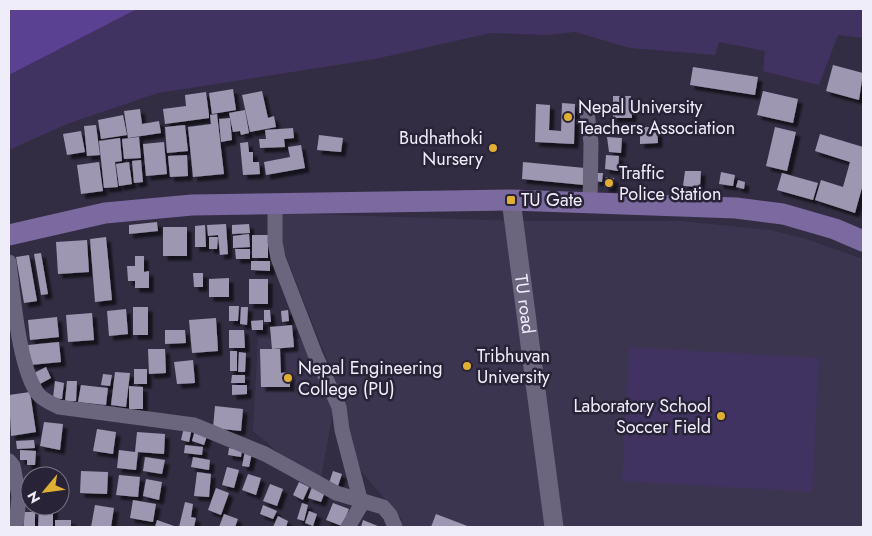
<svg xmlns="http://www.w3.org/2000/svg" width="872" height="536" viewBox="0 0 872 536" font-family="Jost,sans-serif">
<defs>
<filter id="shadow"><feDropShadow dx="4.5" dy="4.5" stdDeviation="1" flood-color="#0009"/></filter>
</defs>
<rect width="100%" height="100%" fill="#322d42"/>
<path fill="#3c3550" d="M280,213L515,221H681L770,230L806,239L863,259V527H400L402,519L362,472L355,460L340,392L280,241Z
M258,338L302,339L333,411L321,478L297,468L253,431Z"/>
<path fill="#403361" d="M137,9H863V38L838,35L819,85L763,71L765,51L719,42L715,55L630,48L575,32L546,35L491,33L375,59L158,93L67,124L9,150V75Z
M629,347L819,358L812,492L622,481Z"/>
<path fill="#5b4191" d="M9,9H137L9,75Z"/>
<path fill="#9d97b1" filter="url(#shadow)" d="M833,65L863,73L859,100L826,91Z
M693,67L758,77L755,95L690,85Z
M233,89L236,110L212,114L209,93Z
M262,91L268,118L274,116L276,127L250,132L242,95Z
M763,91L798,99L793,123L757,115Z
M206,92L209,115H206H209V118L165,124L163,109L186,106L185,95Z
M613,96H631L632,118H613Z
M562,103L575,104L574,144L535,142L536,104L550,105L549,130L561,131Z
M140,109L142,124L159,121L161,133L128,138L124,111Z
M245,110L249,133L241,135L240,131L233,132L229,113Z
M217,114L224,174L193,177L188,127L211,124L210,115Z
M123,115L127,135L101,139L98,120Z
M230,118L232,140L221,142L219,119Z
M96,125L100,155L87,156L84,126Z
M185,125L188,151L167,153L165,127Z
M640,127H657L658,143L640,144Z
M775,127L796,132L787,171L766,166Z
M293,128L294,138L284,139L285,147L260,148L259,139H266L265,130Z
M81,131L85,152L67,155L63,134Z
M820,134L863,147V184L855,213L815,200L821,180L843,187L850,162L815,151Z
M319,135L343,138L341,152L317,150Z
M139,137L141,158L124,159L122,139Z
M607,137L622,138L621,153L609,152Z
M120,138L122,161L115,162L118,187L104,188L99,141Z
M164,142L167,174L146,176L143,144Z
M248,142L249,152H253V162H259L260,174L243,175L240,143Z
M301,145L305,168L266,175L264,162L290,157L288,147Z
M187,155L188,176L170,177L168,156Z
M606,155L619,156L618,171L605,169Z
M141,160L143,182L134,183L132,161Z
M99,162L103,191L81,194L77,165Z
M129,162L132,184L119,186L116,164Z
M523,162L585,168L584,185L522,179Z
M685,171H701L700,187L683,186Z
M721,172L735,175L733,186L719,184Z
M595,173H603L602,182L595,181Z
M782,173L818,183L813,200L777,190Z
M606,177L614,178L612,188L604,187Z
M738,180L745,182L744,189L736,187Z
M157,222L158,231L129,234V225Z
M226,224L228,254L220,255L218,235L208,236L207,225Z
M249,224L250,233L232,234V225Z
M205,225L206,247H195V226Z
M163,227H187V256H163Z
M249,234L250,247L233,248V236Z
M252,235H268V258H252Z
M106,237L112,300L95,302L90,239Z
M209,237H218L217,249H209Z
M87,240L89,272L58,274L56,242Z
M235,249H250V259H236Z
M41,253L48,294L41,295L34,254Z
M29,255L37,301L24,303L16,257Z
M135,256H144V272L149,271V288H135V281H128L127,266H135Z
M251,261H270V271L251,270Z
M193,273H203V287H194Z
M229,278V297H209V279Z
M249,279H268V304H249Z
M229,306H239L238,321H229Z
M133,307H148V335H133Z
M241,307H248L247,325L240,324Z
M126,309L128,334L109,336L107,311Z
M264,310H270L271,322H264Z
M288,310L289,321L282,322L281,311Z
M92,313L94,340L68,342L66,315Z
M57,317L59,337L30,340L28,320Z
M216,318L218,351L192,353L189,320Z
M263,320V330H252L251,321Z
M292,325L294,347L272,349L270,327Z
M165,330H185L186,343L165,344Z
M229,330H244L245,348H229Z
M59,342L61,362L30,365L28,345Z
M148,349H165L166,373L149,374Z
M260,349H280L281,373L290,372V387H261Z
M230,351H237V371H230Z
M239,352L246,353L245,372H238Z
M193,360L195,383L177,384L174,362Z
M46,367L51,378L38,385L32,374Z
M134,369H147V384H134Z
M115,372L130,373L126,407L111,405Z
M103,374L112,375L110,386L101,385Z
M232,375H245V383H231Z
M55,381L64,383L62,399L53,398Z
M67,381H77L76,401H65Z
M81,385L108,388L106,405L78,402Z
M232,385H247V394L232,395Z
M129,386L143,387V409H129Z
M30,392L36,432L11,436L9,395Z
M215,406L243,409L241,431L213,428Z
M44,422L63,424L60,450L40,446Z
M184,427L192,428L189,442L181,440Z
M97,429L116,432L113,454L93,451Z
M195,430L208,433L204,445L192,441Z
M137,432L165,434L164,454L138,452L136,470L117,468L119,450L135,452Z
M34,440L35,448L17,449L16,441Z
M185,445L203,447L202,455L184,453Z
M229,448L242,450L241,457L228,455Z
M20,450L36,451L35,465H27V460H20Z
M245,451L252,453L249,467L242,466Z
M145,457L165,460L162,474L143,471Z
M193,457L210,460L209,470L191,467Z
M227,467L239,470L234,488L222,485Z
M81,471L108,472L107,494L80,493Z
M333,471L342,474L337,489L328,486Z
M197,472L211,474L209,497L194,496Z
M248,474L261,478L256,495L242,490Z
M119,475L140,477L138,497L116,495Z
M146,479L162,482L159,500L143,496Z
M28,482H30V505L27,504Z
M299,482L309,487L303,500L293,495Z
M270,484L283,489L277,506L263,501Z
M312,487L325,492L321,502L308,498Z
M216,488L229,493L221,515L208,510Z
M133,500L156,504L153,522L130,518Z
M185,502L193,504L191,517L196,518L194,527H179Z
M302,503L308,505L304,521L297,519Z
M333,503L349,509L342,526L326,520Z
M95,505L114,508L111,527H91Z
M263,505L277,511L273,519L260,514Z
M39,506H53V527H38Z
M309,511L317,514L313,526L305,523Z
M24,512H35V526L24,527Z
M224,514L238,519L235,527H219Z
M436,514L470,527H431Z
M278,516L288,521L286,527H273Z
M55,520H71V527H55Z
M157,520L177,527H155Z
M363,520L380,527H361Z"/>
<g fill="none" stroke-linecap="round" stroke-linejoin="round">
<path stroke="#6b657d" stroke-width="15" d="M587,112L591,143L590,203
M275,202V242L278,258L315,354L339,407L342,430L360,499V507L348,527
M9,262C13,294 19,371 39,395C43,400 53,404 59,407L194,425L265,454L336,493L383,507L390,515L395,527
M9,461L13,466L19,496L16,527"/>
<path stroke="#6b657d" stroke-width="19" id="s1" d="M511,200L554,527"/>
<path stroke="#7a6aa0" stroke-width="21" d="M9,235L105,213L192,205L511,200L736,208L783,214L835,229L863,241"/>
</g>
<g fill="#e1af34" stroke="#282337" stroke-width="2">
<circle cx="568" cy="117" r="5"/>
<circle cx="493" cy="148" r="5"/>
<circle cx="609" cy="183" r="5"/>
<rect x="506" y="195" width="10" height="10" rx="2.5"/>
<circle cx="467" cy="366" r="5"/>
<circle cx="288" cy="378" r="5"/>
<circle cx="721" cy="416" r="5"/>
</g>
<g text-anchor="middle" stroke-width="5" stroke-linejoin="round" paint-order="stroke">
<g font-size="18" fill="#f0edfb" stroke="#282337" text-anchor="start">
<text x="578" y="113">Nepal University<tspan x="578" dy="21">Teachers Association</tspan></text>
<text x="483" y="144" text-anchor="end">Budhathoki<tspan x="483" dy="21">Nursery</tspan></text>
<text x="619" y="179">Traffic<tspan x="619" dy="21">Police Station</tspan></text>
<text x="521" y="206">TU Gate</text>
<text x="477" y="362">Tribhuvan<tspan x="477" dy="21">University</tspan></text>
<text x="298" y="374">Nepal Engineering<tspan x="298" dy="21">College (PU)</tspan></text>
<text x="711" y="412" text-anchor="end">Laboratory School<tspan x="711" dy="21">Soccer Field</tspan></text>
</g>
<g font-size="18" fill="#f0edfb" stroke="#282337">
<text dy="6" stroke="none"><textPath href="#s1" startOffset="105">TU road</textPath></text>
</g>
</g>
<rect width="872" height="536" fill="none" stroke="#f0edfb" stroke-width="20"/>
<g transform="translate(45 491) rotate(241)"><circle r="24" fill="#282337" stroke="#787485"/>
<path d="M0-4L9 19L0 12L-9 19Z" fill="#e1af34"/>
<text y="-8" font-size="14" font-weight="bold" text-anchor="middle" fill="#f0edfb">N</text>
</g>
</svg>
